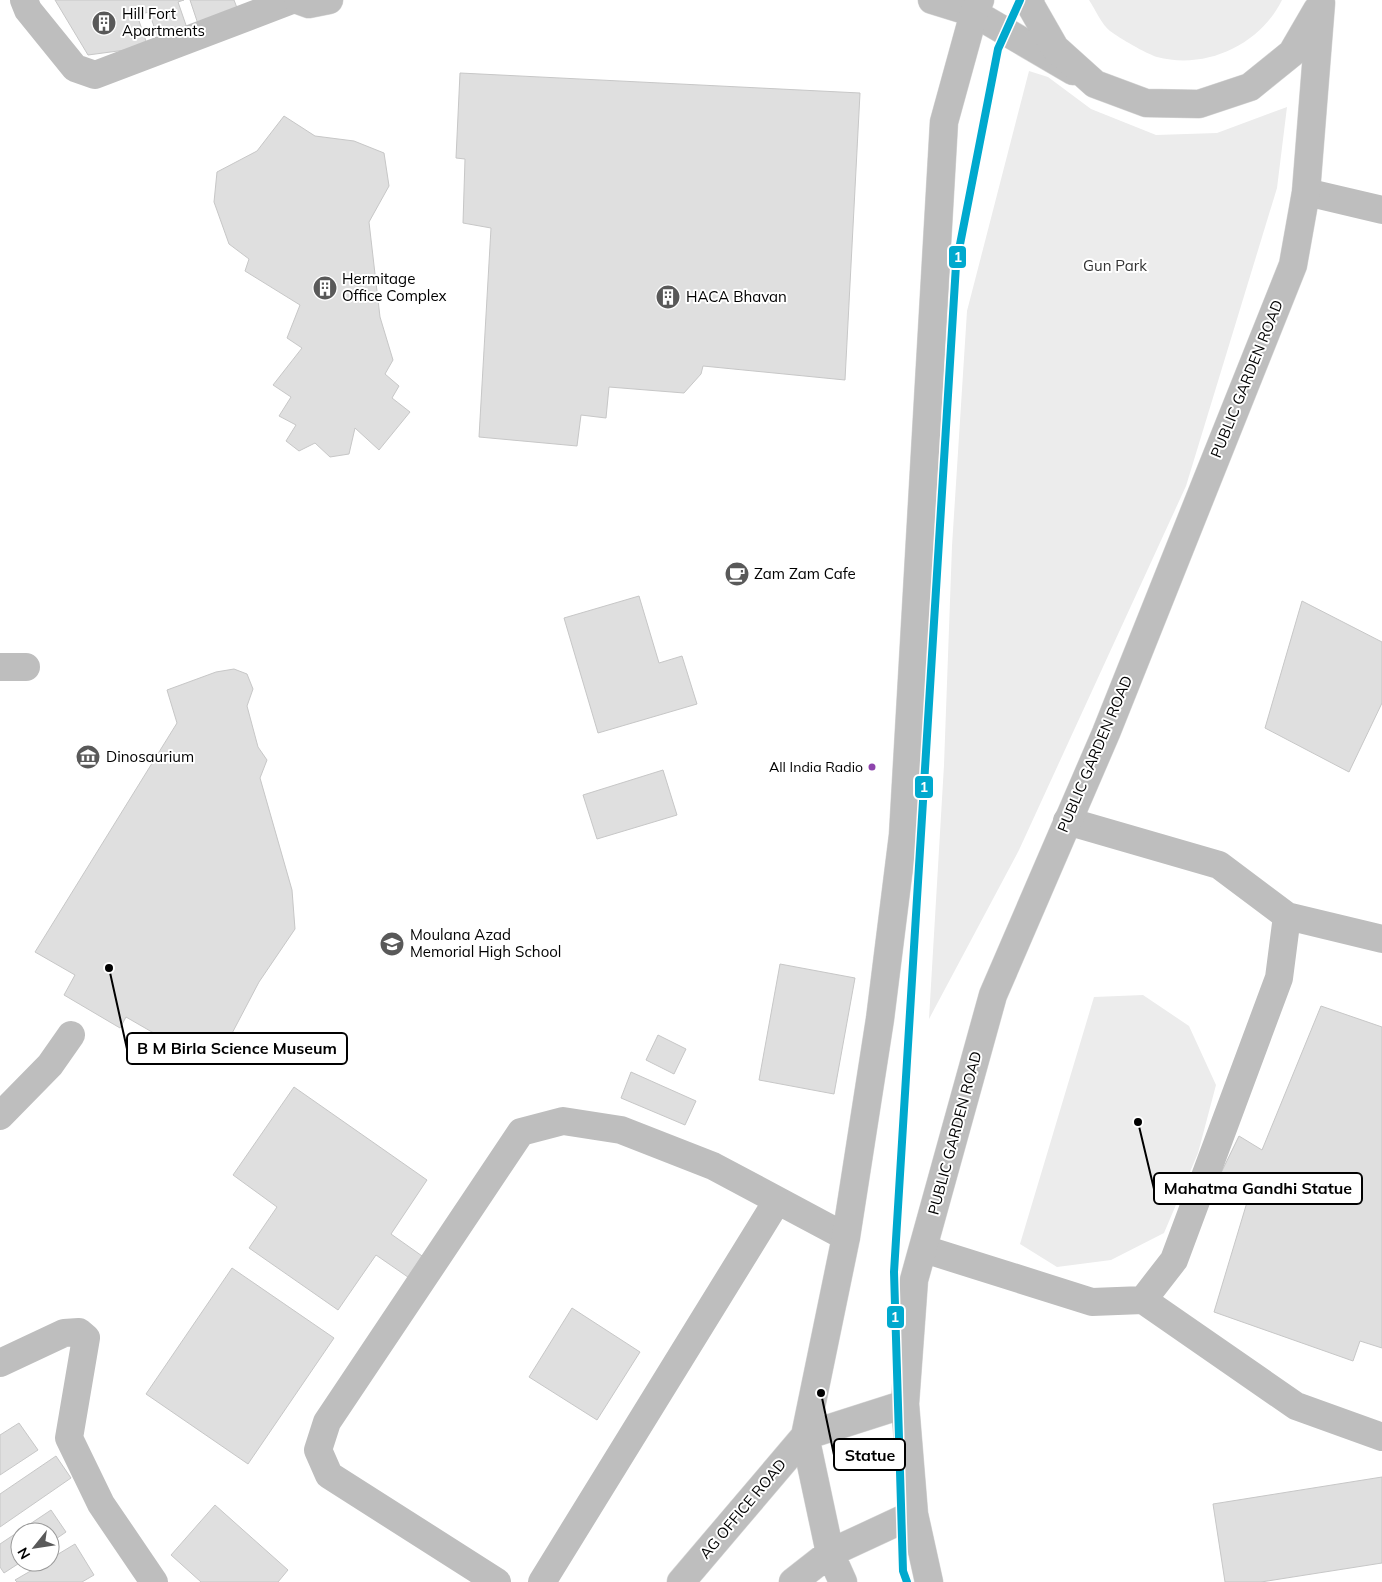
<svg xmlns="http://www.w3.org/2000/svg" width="1382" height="1582" viewBox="0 0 1382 1582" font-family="Mulish,sans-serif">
<rect width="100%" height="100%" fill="#fff"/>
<path fill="#ececec" d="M1089,0H1282C1260,45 1206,70 1157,57C1145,53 1121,39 1110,31C1102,25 1095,9 1089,0Z
M1029,71L1048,77L1091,109L1156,135L1217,133L1287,107L1277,188L1186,486L1019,850L929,1019L944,765L952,546L967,311Z
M1143,995L1189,1026L1216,1085L1198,1153L1164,1233L1111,1260L1057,1267L1020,1244L1094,997Z"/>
<path fill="#dfdfdf" stroke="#c7c7c7" d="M55,0H184L178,2L188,31L159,41L149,12L137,15L148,47L88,55Z
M190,0H234L239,13L199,27Z
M460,73L860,93L845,380L703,366L701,374L684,393L609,387L606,418L581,415L577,446L479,437L491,228L463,223L465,159L456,158Z
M284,116L315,136L354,141L384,153L389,186L369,222L380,317L393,360L385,374L399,386L392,398L410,412L379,450L355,428L349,454L330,457L315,443L299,451L286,441L296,425L279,416L291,397L273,385L302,348L287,338L300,305L245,271L249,259L229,244L214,202L217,172L257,151Z
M639,596L659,663L682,656L697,704L598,733L564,618Z
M1302,601L1382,642V703L1349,772L1265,728Z
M234,669L247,674L253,689L247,706L258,747L267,760L260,778L292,890L295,929L259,982L218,1060L195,1047L190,1054L126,1017L120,1028L64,995L75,975L35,952L177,723L167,690L216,672Z
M663,770L677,815L597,839L583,795Z
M780,964L855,978L834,1094L759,1080Z
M1321,1006L1382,1027V1348L1360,1341L1353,1361L1214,1312L1251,1189L1220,1175L1239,1136L1262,1150Z
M658,1035L686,1049L674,1074L646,1060Z
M631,1072L696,1101L685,1125L621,1098Z
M294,1087L427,1180L391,1234L432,1263L418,1284L376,1255L338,1310L249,1248L277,1207L233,1175Z
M232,1268L334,1338L248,1464L146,1394Z
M572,1308L640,1352L597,1420L529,1377Z
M19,1423L38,1450L0,1475V1435Z
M56,1456L71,1478L0,1527V1494Z
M1382,1477V1563L1261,1582H1225L1213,1504Z
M215,1505L288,1570L278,1582H201L171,1555Z
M51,1510L66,1532L50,1543V1532H20L21,1562L4,1573L0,1567V1544Z
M75,1544L94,1575L82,1582H17L15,1580L46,1562H50V1559Z"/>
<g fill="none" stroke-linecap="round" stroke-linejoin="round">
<defs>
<path id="major" d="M298,0L309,4L329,0
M932,0L974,13L1073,71"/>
<path id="highway" d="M1030,0L1031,6L1055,48L1095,84L1146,103L1199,104L1250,87L1292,53L1317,10
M805,1436L905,1404
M681,1582L805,1436
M793,1582L830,1553L914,1514
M843,1582L830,1553L805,1436L846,1237L880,1019L903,835L944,122L974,13L980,0
M929,1582L914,1514L905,1404L914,1280L993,995L1106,733L1293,265L1306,192L1321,3"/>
</defs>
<use href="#major" stroke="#dbdbdb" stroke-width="29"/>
<use href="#highway" stroke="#dbdbdb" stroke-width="29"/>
<path stroke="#bebebe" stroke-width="28" d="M24,0L28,10L75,68L95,75L292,0
M1306,192L1382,210
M0,667H26
M1287,916L1382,939
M0,1116L50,1065L71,1035
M924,1249L1092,1302L1143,1300L1174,1260L1279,978L1287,916L1219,865L1067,821
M1143,1300L1296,1406L1382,1437
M0,1363L64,1333L79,1332L86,1338L69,1438L101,1504L154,1582
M497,1582L329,1475L318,1450L327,1422L521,1132L563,1121L621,1130L713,1166L846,1237
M542,1582L777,1201"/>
<use href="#major" stroke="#bebebe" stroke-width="28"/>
<use href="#highway" stroke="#bebebe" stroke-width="28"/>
<defs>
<path id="metro-1" d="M907,1582L903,1571L894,1272L956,265L998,49L1020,0"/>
</defs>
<use href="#metro-1" stroke="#fff" stroke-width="11"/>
<use href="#metro-1" stroke="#00a9ce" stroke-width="8"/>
</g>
<defs>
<symbol id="building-disc" viewBox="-11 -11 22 22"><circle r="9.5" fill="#595959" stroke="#fff"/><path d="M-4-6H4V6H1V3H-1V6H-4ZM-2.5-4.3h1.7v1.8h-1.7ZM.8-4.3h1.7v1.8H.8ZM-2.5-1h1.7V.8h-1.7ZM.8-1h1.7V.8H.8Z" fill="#fff"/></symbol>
<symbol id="cafe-disc" viewBox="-11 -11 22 22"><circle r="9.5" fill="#595959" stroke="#fff"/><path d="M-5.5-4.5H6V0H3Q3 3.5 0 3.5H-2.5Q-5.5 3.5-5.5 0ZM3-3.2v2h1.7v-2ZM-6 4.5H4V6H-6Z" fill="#fff"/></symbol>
<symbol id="museum-disc" viewBox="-11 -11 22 22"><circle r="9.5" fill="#595959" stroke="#fff"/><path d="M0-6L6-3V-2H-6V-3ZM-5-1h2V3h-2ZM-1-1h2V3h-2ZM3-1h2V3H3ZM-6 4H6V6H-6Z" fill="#fff"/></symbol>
<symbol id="school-disc" viewBox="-11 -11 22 22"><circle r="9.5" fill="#595959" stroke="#fff"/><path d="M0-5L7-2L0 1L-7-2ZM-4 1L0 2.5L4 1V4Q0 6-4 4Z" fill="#fff"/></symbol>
</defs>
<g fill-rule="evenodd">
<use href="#building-disc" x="90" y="9" width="28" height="28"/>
<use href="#building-disc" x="311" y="274" width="28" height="28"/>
<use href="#building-disc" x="654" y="283" width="28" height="28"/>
<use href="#cafe-disc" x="723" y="560" width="28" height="28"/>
<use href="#museum-disc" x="74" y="743" width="28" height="28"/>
<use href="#school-disc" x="378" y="930" width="28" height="28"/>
</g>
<circle fill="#8e44ad" stroke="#fff" stroke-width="2" cx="872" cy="767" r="4.5"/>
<g text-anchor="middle" stroke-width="4" stroke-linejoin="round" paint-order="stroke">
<g font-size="14" fill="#000" stroke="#fff" text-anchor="end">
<text x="863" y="772">All India Radio</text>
</g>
<g font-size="15" fill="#000" stroke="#fff" text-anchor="start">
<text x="122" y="19">Hill Fort<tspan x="122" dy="17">Apartments</tspan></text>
<text x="342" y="284">Hermitage<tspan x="342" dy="17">Office Complex</tspan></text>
<text x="686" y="302">HACA Bhavan</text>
<text x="754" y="579">Zam Zam Cafe</text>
<text x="106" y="762">Dinosaurium</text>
<text x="410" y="940">Moulana Azad<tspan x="410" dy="17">Memorial High School</tspan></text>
</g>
<g font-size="15" fill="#333" stroke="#fff">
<text x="1115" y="271">Gun Park</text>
</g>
<g font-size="15" fill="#000" stroke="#fff">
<text transform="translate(1247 379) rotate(-68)" y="5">PUBLIC GARDEN ROAD</text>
<text transform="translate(1095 754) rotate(-67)" y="5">PUBLIC GARDEN ROAD</text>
<text transform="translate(955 1133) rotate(-75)" y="5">PUBLIC GARDEN ROAD</text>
<text transform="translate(743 1509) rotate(-50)" y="5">AG OFFICE ROAD</text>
</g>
</g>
<path fill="none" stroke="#000" stroke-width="2" d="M109 968L127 1049M1138 1122L1154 1189M821 1393L834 1455"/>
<g fill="#000" stroke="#fff" stroke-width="2">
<circle cx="109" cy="968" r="5"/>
<circle cx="1138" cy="1122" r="5"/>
<circle cx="821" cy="1393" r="5"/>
</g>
<g fill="#fff" stroke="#000" stroke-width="2">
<rect x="127" y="1033" width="220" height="31" rx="5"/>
<rect x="1154" y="1173" width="208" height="31" rx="5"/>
<rect x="834" y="1439" width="71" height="31" rx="5"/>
</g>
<g font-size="16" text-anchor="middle" font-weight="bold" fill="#000">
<text x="237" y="1054">B M Birla Science Museum</text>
<text x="1258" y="1194">Mahatma Gandhi Statue</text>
<text x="870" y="1461">Statue</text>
</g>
<g stroke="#fff" stroke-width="2">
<rect x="948" y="245" width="19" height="24" rx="5" fill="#00a9ce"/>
<rect x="914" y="775" width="20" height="24" rx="5" fill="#00a9ce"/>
<rect x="886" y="1305" width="19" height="24" rx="5" fill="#00a9ce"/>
</g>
<g font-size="14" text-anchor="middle" font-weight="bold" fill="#fff">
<text x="958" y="262">1</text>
<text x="924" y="792">1</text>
<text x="895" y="1322">1</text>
</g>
<g transform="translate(35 1547) rotate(240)"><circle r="24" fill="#ffffff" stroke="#999999"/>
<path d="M0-4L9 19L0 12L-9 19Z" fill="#595959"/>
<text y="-8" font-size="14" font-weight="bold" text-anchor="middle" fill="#000000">N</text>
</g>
</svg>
